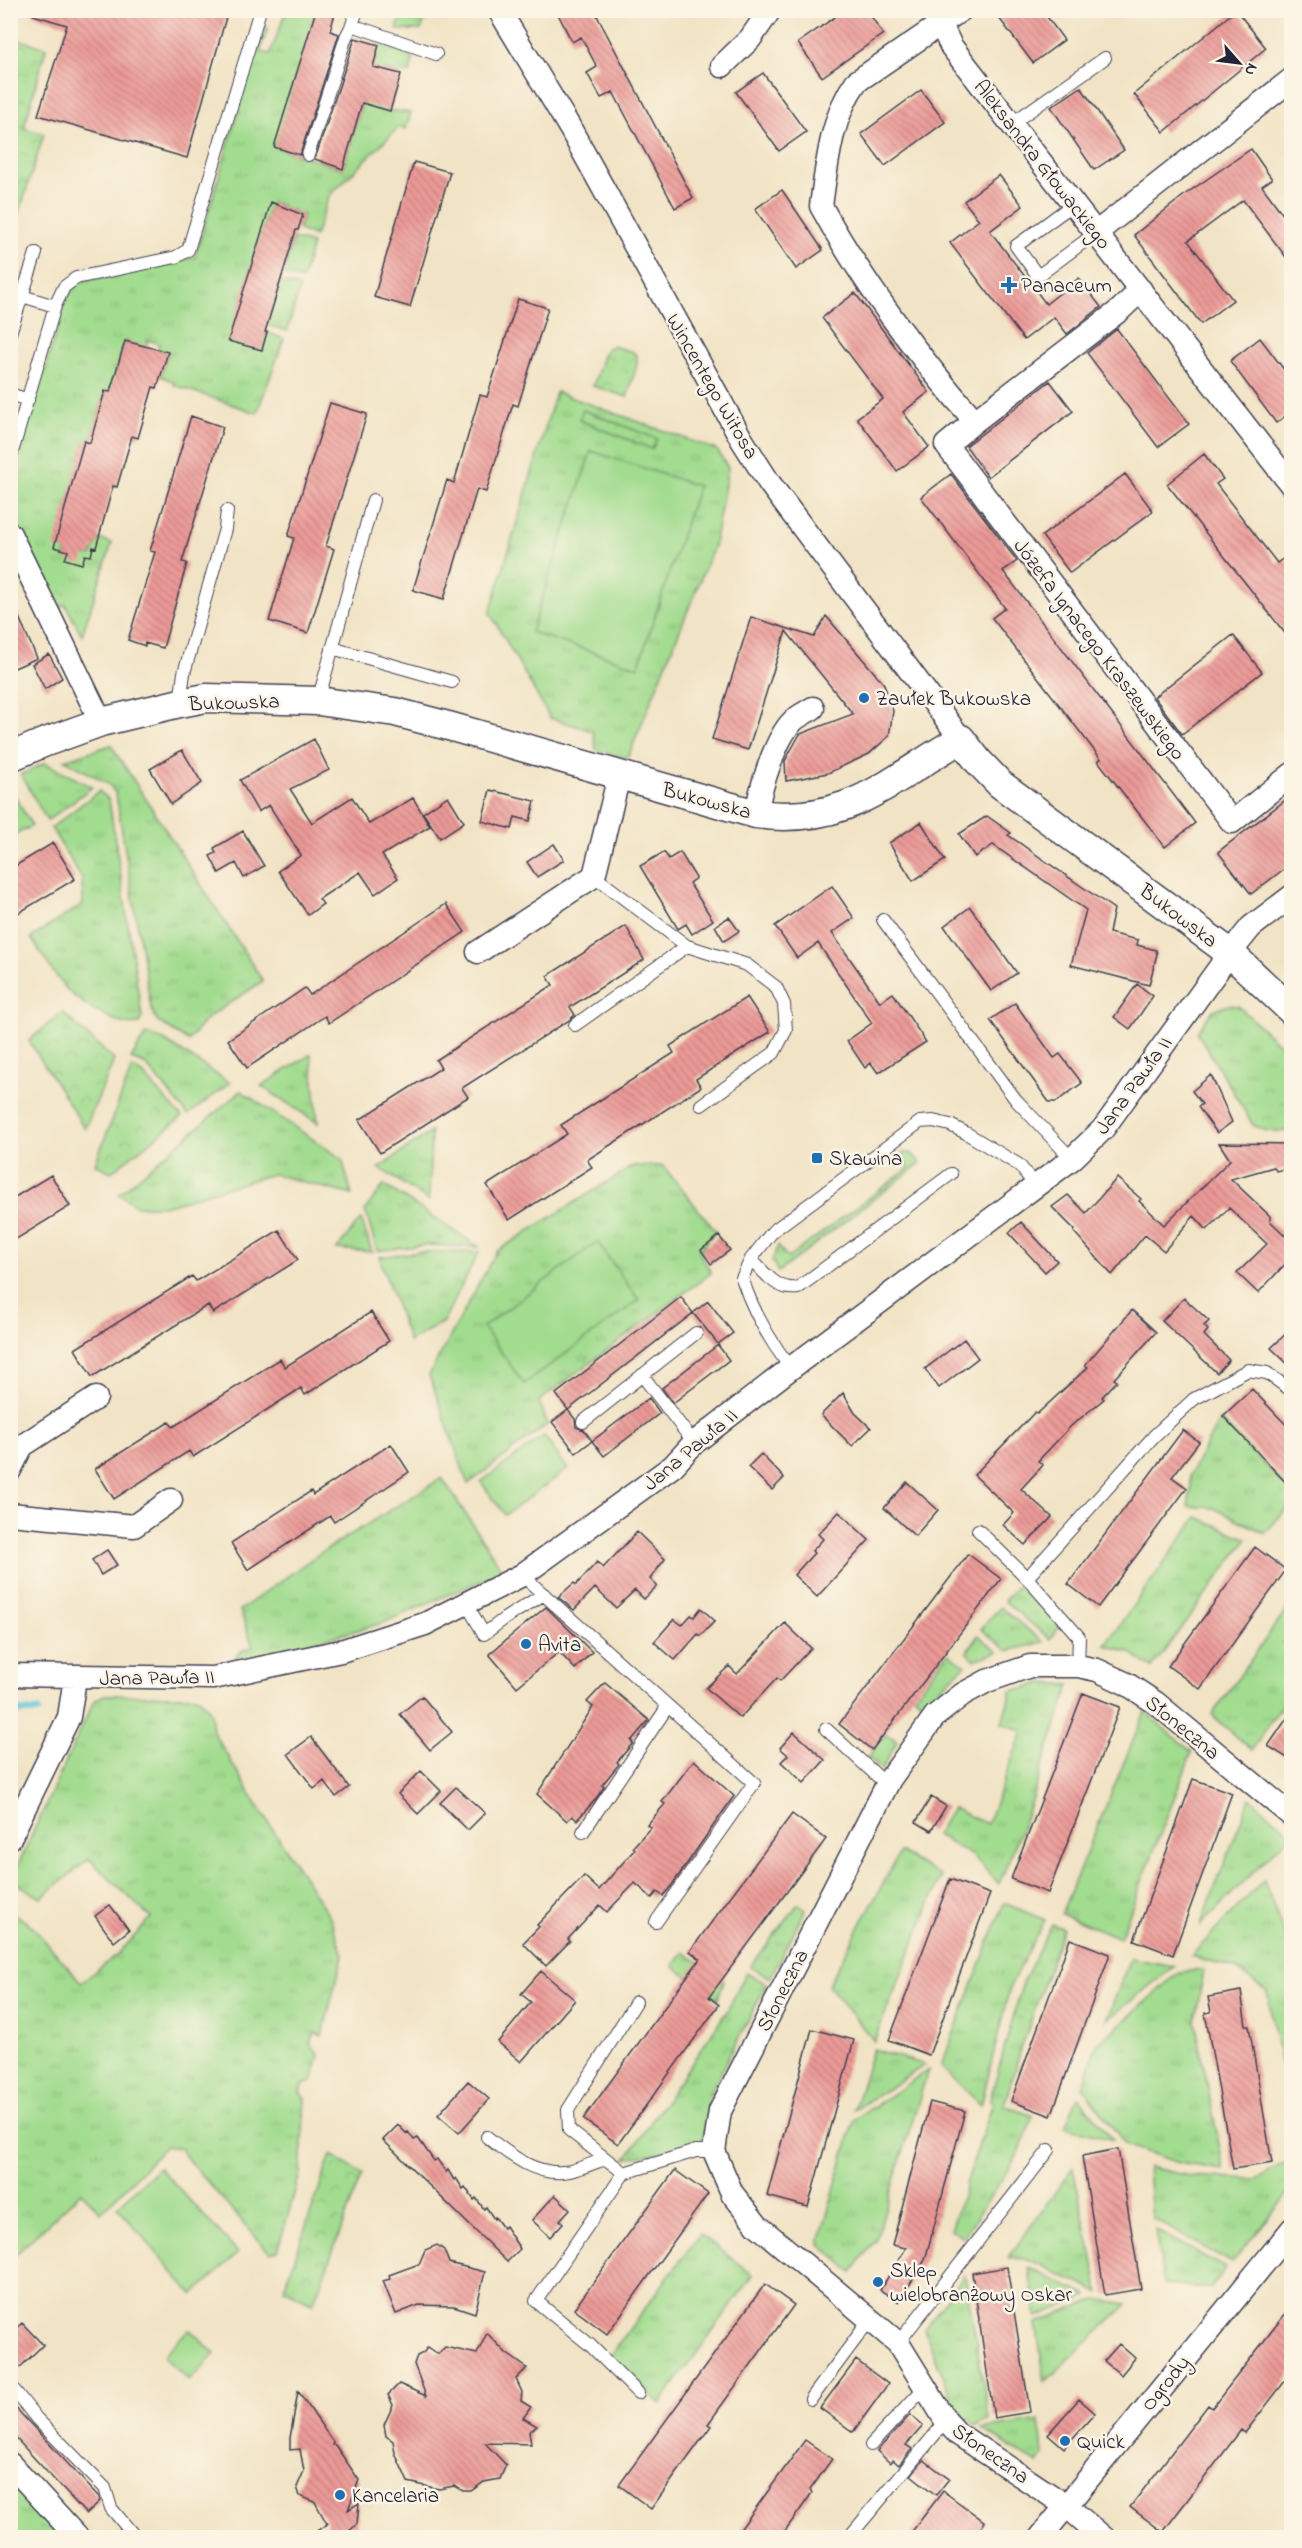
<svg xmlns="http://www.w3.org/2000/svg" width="1302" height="2548" viewBox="0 0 1302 2548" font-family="'Indie Flower',sans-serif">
<defs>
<pattern id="grass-tufts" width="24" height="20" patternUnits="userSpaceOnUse" patternTransform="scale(1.5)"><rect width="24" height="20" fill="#a2dc8f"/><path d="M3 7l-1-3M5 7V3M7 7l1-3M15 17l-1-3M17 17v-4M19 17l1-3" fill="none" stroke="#8bbc7c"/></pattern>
<pattern id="park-crowns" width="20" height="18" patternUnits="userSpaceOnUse" patternTransform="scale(1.5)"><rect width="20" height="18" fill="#a2dc8f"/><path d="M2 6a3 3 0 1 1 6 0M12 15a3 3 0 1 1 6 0" fill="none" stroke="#8bbc7c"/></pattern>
<pattern id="building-back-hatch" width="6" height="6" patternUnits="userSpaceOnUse" patternTransform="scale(1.5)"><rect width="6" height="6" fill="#ec9a97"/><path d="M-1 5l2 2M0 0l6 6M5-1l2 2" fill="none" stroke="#bf7d7c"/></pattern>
</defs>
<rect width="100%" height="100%" fill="#fcf5e5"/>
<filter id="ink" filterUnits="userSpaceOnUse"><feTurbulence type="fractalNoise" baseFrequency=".0167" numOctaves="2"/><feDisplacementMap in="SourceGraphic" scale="12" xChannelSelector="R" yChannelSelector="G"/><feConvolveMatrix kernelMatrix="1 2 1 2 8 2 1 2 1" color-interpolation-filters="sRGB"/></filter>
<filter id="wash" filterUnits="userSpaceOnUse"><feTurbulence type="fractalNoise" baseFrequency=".008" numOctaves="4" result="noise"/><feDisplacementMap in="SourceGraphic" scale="24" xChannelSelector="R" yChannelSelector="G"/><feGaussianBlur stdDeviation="1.35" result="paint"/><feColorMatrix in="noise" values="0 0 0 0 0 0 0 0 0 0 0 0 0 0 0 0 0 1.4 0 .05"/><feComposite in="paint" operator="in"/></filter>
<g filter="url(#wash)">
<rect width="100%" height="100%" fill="#f1e3c5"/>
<path fill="url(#grass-tufts)" stroke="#627f65" stroke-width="1.5" d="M286,11H316L275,147L343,169L379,45L400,51L413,59L410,73L401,74L385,70L386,110L411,113L406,129L399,127L329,196L315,236L299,230L303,215L271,202L229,341L262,349L267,332L284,339L257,413L174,385V382L161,376L168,353L158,349L159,344L148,340L146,347L125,341L110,392L105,391L90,443L84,442L65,558L85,555L91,556L99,539L112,543L82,635L65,604L55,609L11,511L10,484L65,303L70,292L80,282L195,257L263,27L268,28L260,52L270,54Z
M402,11H417V13L426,17L421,30H397Z
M294,239L312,244L302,280L283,274Z
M280,282L300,287L287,331L267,325Z
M556,392L717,450L728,468L714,546L629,755L623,758L596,750L593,731L550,718L490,613Z
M111,745L263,981L207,1018L188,1041L157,1021L151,1008L116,794L109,784L65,760Z
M45,763L92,787L47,821L21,774Z
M99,791L109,800L142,1017L139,1024C123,1026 118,1022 104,1015C62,995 56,975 31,938L83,904L82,879L51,828Z
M1229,1005L1238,1006L1291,1055V1131H1267L1253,1125L1197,1032L1213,1010Z
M146,1034L164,1040L230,1083L188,1115L145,1064L131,1059Z
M311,1054L318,1123L261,1086Z
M241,1091L342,1159L352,1195L273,1174L164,1206H137L119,1194Z
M431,1132L429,1201L379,1168Z
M903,1153H911L921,1163L778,1272L772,1261L778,1246L788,1258L909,1168L900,1155Z
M633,1166H663L716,1231L699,1251L711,1273L539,1401L548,1424L468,1484L429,1375L497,1251Z
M384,1185L479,1247L426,1245L377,1251L365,1210Z
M361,1219L372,1252L337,1249Z
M419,1252H479L443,1322L409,1342L379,1257Z
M1220,1419L1291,1491V1504L1265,1533L1214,1508L1188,1506L1191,1489L1190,1475Z
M442,1478L503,1571L380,1624L265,1655L233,1660L241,1651L253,1647L240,1610L316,1556Z
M1197,1517L1247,1539L1152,1668L1131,1653L1105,1645Z
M1020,1583L1060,1627L1050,1639L1004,1601Z
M1291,1603V1691L1252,1750L1212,1715Z
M1000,1607L1043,1642L1008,1651L981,1629Z
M978,1635L998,1652L975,1660L967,1652Z
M948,1653L965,1665L924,1703L915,1696Z
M1043,1683L1070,1685L1020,1833L999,1884L973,1856L936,1835L952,1808L987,1824L1023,1731L1002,1723L1011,1691Z
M104,1695L198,1696L211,1712L213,1732L261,1811L330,1917L343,1955L322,2036L315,2033L310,2042L319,2056L312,2082L302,2085L300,2092L305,2099L300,2173L278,2250L270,2253L189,2161L180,2148L166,2146L101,2212L81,2192L11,2259V1912L31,1925L81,1982L118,1954L151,1918L89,1859L41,1898L11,1880L94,1701Z
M1145,1712L1192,1752L1120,1938L1061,1914Z
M886,1734L897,1741L882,1770L868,1757Z
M1250,1798L1291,1834L1200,1926Z
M900,1852L941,1876L874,2041L828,1985Z
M1264,1880L1291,1953V2079L1283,2075L1267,1992L1235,1968L1191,1956Z
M1004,1903L1045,1920L1010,1986L981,2105L941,2066Z
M798,1904L806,1909L770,1978L750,1967Z
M1052,1924L1063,1928L1021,2049L1004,2105L1033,2116L1019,2153L963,2238L951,2230L993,2102L990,2100L1023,1982Z
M684,1952L724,1980L718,1999L673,1966Z
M1130,1958L1174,1966L1107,2020Z
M1204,1970L1195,2020L1224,2170L1179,2163L1126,2145L1083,2088L1096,2046L1179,1972Z
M746,1973L767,1984L710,2093L702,2145L626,2159L727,2011Z
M873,2049L925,2065L854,2110Z
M928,2070L876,2239L852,2272L819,2243L854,2120Z
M1078,2097L1113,2140L1065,2127Z
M1291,2160V2190L1232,2263L1152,2218L1148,2167L1189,2176L1256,2179Z
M1073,2167L1099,2292V2293L1028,2259L1008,2258Z
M1155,2230L1226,2268L1211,2288L1164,2285Z
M700,2234L753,2275L660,2404L609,2357Z
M1029,2268L1088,2296L1036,2317Z
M965,2274L989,2419L977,2426L957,2410L924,2329Z
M1096,2299L1127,2304L1045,2382L1036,2323Z
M1040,2420L1043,2456L1038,2464L982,2429Z
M12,2485L60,2537H11L10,2488Z"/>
<path fill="url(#park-crowns)" stroke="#627f65" stroke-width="1.5" d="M11,37L46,48L24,128L44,134L11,239Z
M612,346L633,352L637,356V365L627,397L593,386L604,353L606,349Z
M583,410L657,439L652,449L579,420Z
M14,795L32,826L11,837V797Z
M62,1012L114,1060L85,1129L29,1041Z
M132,1068L141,1072L182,1117L111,1172L95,1164Z
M331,2155L362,2174L313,2304L284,2289Z"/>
<path fill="#a2dc8f" stroke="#627f65" stroke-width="1.5" d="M591,451L698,486L638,667L531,632Z
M597,1242L639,1300L524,1384L483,1327Z
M544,1436L568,1469L505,1515L481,1482Z
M159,2167L238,2253L193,2295L117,2207Z
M189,2329L215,2354L189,2381L163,2356Z"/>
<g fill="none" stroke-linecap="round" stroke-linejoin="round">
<path stroke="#5bc4d7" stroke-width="7" d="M10,1712L38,1711"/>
</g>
<g id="blocks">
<path fill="url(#building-back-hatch)" d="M34,10H228L187,158L38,115L67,25L33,15Z
M316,10H336L330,31L339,34L300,155L274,147Z
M556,10H594L693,198L675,208L613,92L601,98L587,73L597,67L581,37L572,42Z
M845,10H867L883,34L822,77L798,43Z
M993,10H1042L1064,40L1033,63Z
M1236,10L1266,48L1164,132L1134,94Z
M355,38L379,45L373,67L401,74L390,111L362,103L343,169L315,159Z
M763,73L806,132L779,151L736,92Z
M1081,87L1124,150L1094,170L1051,107Z
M921,90L945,122L885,166L861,134Z
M1251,149L1272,179L1262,186L1292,227V265L1243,200L1188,241L1233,300L1201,324L1134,235L1187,193Z
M414,162L450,172L410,307L374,297Z
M999,175L1023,206L990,231L1046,304L1079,278L1101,307L1067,334L1054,317L1024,340L950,243L979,220L964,201Z
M782,190L823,250L796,269L755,209Z
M271,202L303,215L298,230H296L265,332H267L262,350L228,341Z
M855,293L929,392L903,412L929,447L897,471L857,418L883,399L822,318Z
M518,299L548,308L518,406L513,404L486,492L477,489L444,599L413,590L447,480L454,483L480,395L487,397Z
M1117,329L1189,424L1158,447L1087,353Z
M1260,338L1292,380V411L1276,423L1230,361Z
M125,341L168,352L157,388L153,387L138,438L132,436L117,487L113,486L96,548L93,547L91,556L85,555L82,564L65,559L68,551L54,547L84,441L90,443L105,391L110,392Z
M1050,381L1073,411L988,477L966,446Z
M330,403L367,414L326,546L334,549L308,633L269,621L294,538L288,536Z
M191,416L223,427L182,562L187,563L163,648L145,643V646L128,640L155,552L150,551Z
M1204,454L1223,479L1216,484L1277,563L1284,558L1292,567V642L1167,484Z
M951,474L1017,561L1003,571L1195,823L1165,847L1098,761L1101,759L992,618L1005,608L921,497Z
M1125,474L1153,511L1070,573L1042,536Z
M10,597L37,658L10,670Z
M826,616L884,684L893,711L889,736L869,754L828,773L786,781L785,761L800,734L853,714L786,631L748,750L712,739L751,617L814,637Z
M1233,635L1262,672L1182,734L1154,697Z
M49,654L62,678L45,689L32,664Z
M314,739L329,770L290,789L312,823L352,797L369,824L413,798L430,826L382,855L398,878L375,894L360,872L319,899L323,904L308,915L278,871L301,855L269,805L258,812L240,780Z
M182,750L202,783L171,804L150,769Z
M490,790L535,801L530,821L515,817L512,829L482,821Z
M1292,795V863L1251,894L1218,852Z
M448,796L464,822L440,838L423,813Z
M987,816L1011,833L1008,835L1114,909L1109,933L1138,940L1137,945L1156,950L1157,954L1149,985L1071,965L1086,910L993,845L975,857L959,834Z
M921,822L945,860L913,881L889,843Z
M243,831L264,866L244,878L236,863L219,873L210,856L216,853L214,848Z
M53,843L75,879L10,918V869Z
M554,844L564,860L537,877L527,862Z
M664,852L669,859L680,852L696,878L689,883L713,920L692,934L686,924L678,929L640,866Z
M832,886L854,918L832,933L880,1002L893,993L926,1042L878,1073L871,1063L865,1068L847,1041L872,1023L818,943L797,958L775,926Z
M446,904L465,932L329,1023L325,1016L247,1068L228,1040L305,988L310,995Z
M970,907L1017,973L991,991L944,926Z
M729,917L739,931L724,941L715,926Z
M626,926L644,960L570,1007L575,1015L568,1021L462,1088L468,1097L380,1153L359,1120L441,1068L436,1060L553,985L547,976Z
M1137,984L1153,996L1130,1029L1114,1017Z
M747,997L770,1032L696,1079L701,1087L587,1160L592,1167L509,1220L487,1185L567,1134L561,1125L674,1053L670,1046Z
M1015,1003L1054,1058L1060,1054L1082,1083L1056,1102H1049L990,1020Z
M1211,1075L1232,1122L1217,1133L1198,1107L1202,1104L1192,1091Z
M1219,1143L1292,1144V1167L1276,1171L1274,1167L1231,1179L1270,1216V1221L1292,1242V1257L1258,1293L1237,1273L1267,1244L1229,1208L1207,1230L1194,1216L1164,1251L1145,1235L1112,1275L1074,1232L1075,1230L1052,1207L1068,1195L1086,1213L1117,1178L1141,1199L1139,1201L1164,1225L1230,1160Z
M51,1175L70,1206L10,1243V1200Z
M1021,1222L1057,1261L1045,1272L1009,1233Z
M279,1230L298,1260L213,1313L208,1305L92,1377L75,1349L192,1276L196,1281Z
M719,1236L730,1250L711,1264L701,1250Z
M681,1297L693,1313L568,1410L556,1394Z
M1184,1298L1209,1321L1204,1326L1208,1330L1204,1335L1229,1360L1217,1373L1162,1321Z
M708,1301L733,1333L718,1344L693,1313Z
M1132,1310L1156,1332L1114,1379L1117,1381L1102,1397L1104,1399L1071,1426L1038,1461L1043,1465L1021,1489L1052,1517L1025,1545L1003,1525L1014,1513L974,1475L1035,1412L1037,1414L1088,1367L1085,1365Z
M371,1312L389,1341L305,1395L301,1388L193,1457L189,1451L114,1499L95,1469L169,1422L173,1427L280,1359L285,1367Z
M1292,1328V1368L1271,1348Z
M964,1339L978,1358L939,1388L925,1369Z
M718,1345L729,1360L673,1403L662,1388Z
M1252,1389L1292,1431V1489L1223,1416Z
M843,1393L855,1413L871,1428L852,1446L821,1415Z
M649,1398L660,1413L604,1456L592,1441L576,1453L552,1422L568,1410L575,1419L576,1427L584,1430L592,1441Z
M1183,1430L1199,1442L1172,1477L1187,1488L1098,1607L1068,1584Z
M391,1444L409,1472L334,1522L330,1516L248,1570L231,1543L311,1491L313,1495Z
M761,1454L784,1478L772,1490L748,1467Z
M907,1482L938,1510L915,1536L884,1508Z
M839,1512L869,1540L817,1597L794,1575L814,1553L812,1551L823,1539L818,1534Z
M637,1532L665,1559L650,1579L657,1586L644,1599L635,1590L616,1608L595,1588L574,1610L558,1597L574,1583L576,1585L597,1562L603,1568Z
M1255,1547L1286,1570L1200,1689L1168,1666Z
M107,1550L117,1565L101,1575L92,1560Z
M968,1554L1001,1579L872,1750L839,1724Z
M546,1607L592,1652L575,1669L559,1652L517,1687L489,1654Z
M701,1608L715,1621L700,1636L698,1634L675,1660L654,1642L674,1619L682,1625L691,1615L694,1617Z
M785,1623L811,1648L780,1681L777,1678L740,1718L706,1688L729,1666L737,1674Z
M605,1683L649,1720L631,1741L633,1743L617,1762L619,1764L602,1785L604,1787L595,1800L577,1820L572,1816L567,1821L537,1794L593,1707L587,1702Z
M1083,1693L1120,1707L1048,1893L1011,1879Z
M422,1696L452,1732L430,1750L400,1714Z
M1292,1711V1761L1268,1746Z
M794,1732L825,1760L804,1783L781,1762L788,1755L780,1748Z
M311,1737L349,1787L336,1797L324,1781L314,1789L288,1754Z
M694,1760L734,1796L672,1885L663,1896L657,1892L652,1898L635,1883L607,1912L600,1905L568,1939L570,1941L546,1966L523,1943L539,1927L537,1925L584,1876L599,1890L635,1849L633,1847L651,1827L647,1825L665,1804L662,1802Z
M421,1771L441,1791L418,1814L398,1794Z
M1193,1779L1232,1793L1173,1955L1134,1940Z
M456,1787L485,1813L468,1830L440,1803Z
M931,1797L946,1806L931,1831L916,1822Z
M792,1814L826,1839L709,1997L719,2005L618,2144L583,2119L700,1959L690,1951Z
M950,1879L990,1894L929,2055L889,2040Z
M110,1905L129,1930L114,1942L95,1916Z
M1070,1939L1110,1954L1051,2116L1011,2101Z
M541,1971L575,2000L521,2062L498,2042L531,2002L521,1994Z
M1241,1991L1246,2026H1249L1272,2163L1233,2169L1205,2013L1211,2012L1208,1997Z
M812,2029L854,2040L808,2207L767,2196Z
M468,2081L489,2099L459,2133L438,2115Z
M930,2102L965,2111L925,2260L899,2302L880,2290L906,2248L892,2245Z
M398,2125L406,2133L408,2132L414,2140L418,2138L434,2161L437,2159L446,2172L448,2170L454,2180L456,2178L463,2189L465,2187L474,2200L476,2198L484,2209L486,2207L494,2219L495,2217L503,2228L505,2226L520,2249L507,2262L383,2140Z
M1118,2149L1141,2289L1105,2295L1082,2156Z
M675,2170L708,2194L607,2334L574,2309Z
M555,2195L570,2209L560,2220L563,2223L550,2237L532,2220Z
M437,2245L444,2250L449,2263L485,2272L475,2313L454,2306L419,2305L396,2314L383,2281L390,2279L389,2275L419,2264L425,2250Z
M1007,2267L1030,2412L994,2418L972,2273Z
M765,2284L794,2305L708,2424L711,2426L651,2509L619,2485Z
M1292,2305V2372L1245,2433L1241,2430L1163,2532L1130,2507L1208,2405L1212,2408Z
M22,2323L43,2345L10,2377V2334Z
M487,2333L506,2353L527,2368L516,2379L522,2392L521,2401L531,2407L523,2418L537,2426L529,2432L531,2444L485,2443L506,2465L500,2479L484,2482L471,2491H463L454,2486L439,2489L408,2482L395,2453L393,2441L386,2436L384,2425L393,2405L388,2395L399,2384L426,2396L414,2364L417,2356L423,2353L428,2347L438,2354L445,2347L477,2354Z
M1119,2344L1135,2358L1121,2375L1104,2361Z
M856,2360L888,2384L853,2432L820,2408Z
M298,2391L333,2442L332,2445H335L359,2480L348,2510L359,2503L357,2524L342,2538H306L327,2524L315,2502L300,2496L297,2487L304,2471L300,2449L290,2450V2438Z
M1079,2399L1095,2413L1064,2448L1048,2434Z
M10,2402L99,2497L100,2501L86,2514L10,2432Z
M910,2415L923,2426L906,2445L912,2449L899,2465L893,2460L890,2463L877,2451Z
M805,2440L832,2459L810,2490L812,2493L780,2538H734Z
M924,2460L949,2479L936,2495L911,2475Z
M943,2491L985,2522L974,2538H907Z"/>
</g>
</g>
<g filter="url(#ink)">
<use href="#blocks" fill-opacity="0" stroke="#413f50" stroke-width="1.5"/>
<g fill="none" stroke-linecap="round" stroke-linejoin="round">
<defs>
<path id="service" d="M352,25L357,10
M1011,124L1105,58
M308,155L346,37L352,25L436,54
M1075,203L1016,246L1038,276L1097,232
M22,296L55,306
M10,333L36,253
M10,394L28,400
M10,459L55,306L64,287L76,278L176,257L188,250L260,10
M332,648L452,682
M318,701L373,500
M180,703L184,673L225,529L227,511
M594,876L687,946L747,965L776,987L784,1004L786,1030L774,1053L701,1105
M883,920L1016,1100L1072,1159
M575,1025L687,946
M751,1259C765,1273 777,1291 798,1288L951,1174
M791,1368C769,1340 753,1312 742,1278L751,1259L773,1231L920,1122L933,1121L950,1125L966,1133L1019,1165L1035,1185
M642,1375L694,1443
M583,1422L696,1333
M978,1530L1027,1578L1079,1637L1078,1666
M522,1575L754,1783L656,1922
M1027,1578L1154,1436L1194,1399L1248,1370L1267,1373L1292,1391
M466,1603L484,1634L504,1619L544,1594
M826,1729L887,1785
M583,1832L668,1706
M487,2137C510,2155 538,2178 570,2171C582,2168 594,2163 605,2159
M624,2173L569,2130L568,2110L636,2002
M898,2343L1049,2150
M10,2385L37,2419L105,2488L111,2508L136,2538
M638,2393L590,2345L536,2301L624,2173L696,2151H714
M811,2399L869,2321
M871,2445L925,2387
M850,2536L946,2421"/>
<path id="minor" d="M499,10L570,128L742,440L770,484L961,739
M934,10L951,46L1292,486
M961,10L856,82C831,117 827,164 821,206C861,280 919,358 975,421L946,445L1232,822L1292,774
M722,66L750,39L770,10
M1097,232L1292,79
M975,421L1120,310L1141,290
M10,534L101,722
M756,814C760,790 775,738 793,721C798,716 807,712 813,708
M478,952L594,876L619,776
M10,1470L22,1446L96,1398
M10,1514L134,1526L171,1500
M10,1675L213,1678L341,1651L425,1624L522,1575L673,1466L694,1443L791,1368L1072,1159L1103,1129L1230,953L1251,927L1292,896
M10,1838L69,1717L75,1678
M10,2464L78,2538
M1040,2538L1292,2229
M1104,2538L1065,2505L958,2434L946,2421L898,2343L757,2225L732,2193L714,2151L720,2111L890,1779L935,1716L963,1694L987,1681L1030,1666H1078L1097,1670L1127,1684L1156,1703L1292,1816"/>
<path id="tertiary" d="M10,757L43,743L101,722L180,703L206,698L318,701L395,712L452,727L756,814C849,826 887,781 961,739L978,761L1000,784L1230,953L1292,1011"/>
</defs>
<use href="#service" stroke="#413f50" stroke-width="14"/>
<use href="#minor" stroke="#413f50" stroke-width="25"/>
<use href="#tertiary" stroke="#413f50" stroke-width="31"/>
<use href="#service" stroke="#fff" stroke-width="12"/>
<use href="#minor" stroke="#fff" stroke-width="22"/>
<use href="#tertiary" stroke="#fff" stroke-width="28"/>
</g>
</g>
<g fill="#1f6fb2" stroke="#fcf5e5" stroke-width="2">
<path d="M1006 276h6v6h6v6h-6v6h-6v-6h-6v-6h6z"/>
<circle cx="864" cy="698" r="6"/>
<rect x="811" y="1152" width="12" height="12" rx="3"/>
<circle cx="526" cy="1644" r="6"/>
<circle cx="878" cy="2282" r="6"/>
<circle cx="1065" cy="2441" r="6"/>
<circle cx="340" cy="2495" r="6"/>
</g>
<g text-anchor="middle" stroke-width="5" stroke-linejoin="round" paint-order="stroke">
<g font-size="21" fill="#22223b" stroke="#fcf5e5">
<text transform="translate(1043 164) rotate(52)" y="7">Aleksandra Głowackiego</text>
<text transform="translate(713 386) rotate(60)" y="7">Wincentego Witosa</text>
<text transform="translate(1100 649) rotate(53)" y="7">Józefa Ignacego Kraszewskiego</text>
<text transform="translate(234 702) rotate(-2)" y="7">Bukowska</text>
<text transform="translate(707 800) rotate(15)" y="7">Bukowska</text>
<text transform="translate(1179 915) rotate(37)" y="7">Bukowska</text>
<text transform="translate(1133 1085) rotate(-54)" y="7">Jana Pawła II</text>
<text transform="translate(690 1449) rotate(-40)" y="7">Jana Pawła II</text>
<text transform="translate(157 1677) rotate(-1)" y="7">Jana Pawła II</text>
<text transform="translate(1183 1727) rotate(39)" y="7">Słoneczna</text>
<text transform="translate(782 1990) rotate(-63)" y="7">Słoneczna</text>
<text transform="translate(1165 2383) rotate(-51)" y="7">Ogrody</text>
<text transform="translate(991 2453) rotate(35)" y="7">Słoneczna</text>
</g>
<g font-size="21" fill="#22223b" stroke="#fcf5e5" text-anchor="start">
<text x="1021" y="292">Panaceum</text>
<text x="876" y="705">Zaułek Bukowska</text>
<text x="829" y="1165">Skawina</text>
<text x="538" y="1651">Avita</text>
<text x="890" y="2277">Sklep<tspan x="890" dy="24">wielobranżowy Oskar</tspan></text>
<text x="1077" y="2448">Quick</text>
<text x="352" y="2502">Kancelaria</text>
</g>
</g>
<rect width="1302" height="2548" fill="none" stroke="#fcf5e5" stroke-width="36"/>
<g transform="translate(1239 63) rotate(118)" stroke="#fcf5e5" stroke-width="4.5" paint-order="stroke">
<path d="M0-4.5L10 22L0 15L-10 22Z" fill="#22223b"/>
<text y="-9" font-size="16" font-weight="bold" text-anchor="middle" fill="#22223b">N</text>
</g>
</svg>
